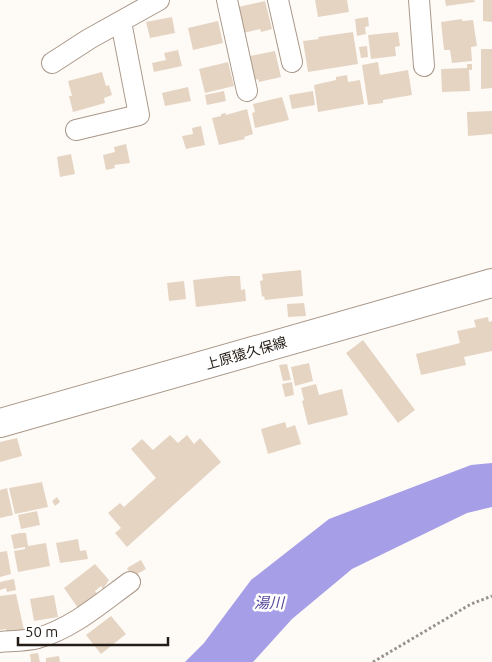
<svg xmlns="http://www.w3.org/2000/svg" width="492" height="662" viewBox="0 0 492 662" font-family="Ubuntu,'Noto Sans JP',sans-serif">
<rect width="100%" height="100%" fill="#fefbf7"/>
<path fill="#a69ee6" d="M492,463V507L467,513L352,569L292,619L253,662H185L204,643L251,580L329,519L471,465Z"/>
<path fill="#e6d4c3" d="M315,0H347L349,12L318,17Z
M445,0H474L475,2L446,6Z
M483,0H492V22L483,21Z
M265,1L272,29L261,32L260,29L239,34L234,8Z
M172,17L175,33L150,38L146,22Z
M368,17L369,26L365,27L366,34L357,36L355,19Z
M462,19V21L473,20L477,46L471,47L472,61L452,63L450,50H444L441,22Z
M218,21L223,43L193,50L188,28Z
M353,32L358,64L308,72L303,41L319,39L318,37Z
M398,32L400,46L395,47L396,56L371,59L368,35Z
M367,46L368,57L361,58L359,47Z
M481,49H492V88L481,89Z
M178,50L182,66L154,72L152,63L166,60L164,53Z
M275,51L281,77L259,82L258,79L251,81L247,66L252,65L250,56Z
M228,62L234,86L205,93L199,69Z
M378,62L380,75L408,70L412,95L383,100V103L368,105L362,65Z
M467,64H472V70H469L470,91L442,92L441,69L467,68Z
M102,72L106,86L109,85L112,95L104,98L105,103L73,112L69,96H72L68,81Z
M347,75L348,82L360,80L364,104L318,112L314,85L336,80V77Z
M188,87L191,101L165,106L162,93Z
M224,91L226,101L207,105L205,95Z
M313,91L315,105L292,109L289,95Z
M282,97L289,120L255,128L252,113L255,112L253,104Z
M247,109L253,134L244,137L245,139L219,145L212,118L221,116V114L226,113V115Z
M492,111V134L468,136L467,112Z
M201,126L205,145L186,149L182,136L193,134L192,128Z
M126,144L130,163L114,165L115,168L106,170L103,155L115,152L114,147Z
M71,154L75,174L60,177L57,157Z
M301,270L303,296L265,300L264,296L262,297L260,281L263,280L262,274Z
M229,276H240L241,290L245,289L246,301L196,307L193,280Z
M184,281L186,299L169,301L167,283Z
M304,303L306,316L288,317L287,304Z
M488,317L489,322L492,321V351L464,357L466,365L421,375L416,354L460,343L457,331L476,327L474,320Z
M363,340L415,410L398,423L346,353Z
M309,363L313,381L295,386L291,367Z
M287,364L291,380L283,381L279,365Z
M292,382L294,395L285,397L282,384Z
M316,384L319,395L342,389L348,415L308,425L302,401L304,400L301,388Z
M285,422L287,428L295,425L301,444L268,454L261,429Z
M170,435L178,443L187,435L194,444L200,438L221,462L127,547L115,533L121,528L108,513L120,503L124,507L156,478L131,449L142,439L153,450Z
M17,438L22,456L0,462V442Z
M42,482L48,507L15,514L9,488Z
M7,488L13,515L0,518V490Z
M57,497L60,502L55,506L52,501Z
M37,511L40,525L21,529L18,515Z
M20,533H26L28,546L46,543L50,566L18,572L14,551L25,549V547L14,549L11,535Z
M78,539L80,551L86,550L88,559L60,563L56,543Z
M7,551L11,574L0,577V552Z
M141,560L146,569L132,577L127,568Z
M95,564L109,580L103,589L101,586L95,591L98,595L78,608L64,588Z
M14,579L16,590L7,592L6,588L0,590V582Z
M16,594L24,630L6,633V629L0,630V596Z
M54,595L58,617L34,621L30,599Z
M111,616L126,634L101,654L86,635Z
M38,653L40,662H31L30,654Z
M59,656L60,662H46V658Z"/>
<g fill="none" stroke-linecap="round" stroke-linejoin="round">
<defs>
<path id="minor" d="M227,0L247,91
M278,0L292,62
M419,0L424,66
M52,63L89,39L159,0
M76,130L139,115L121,22
M0,642C12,641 26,641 38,638C73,628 101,603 130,582"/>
<path id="secondary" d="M0,423L492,283"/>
</defs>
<use href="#minor" stroke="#a99788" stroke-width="22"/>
<use href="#secondary" stroke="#a99788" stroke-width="30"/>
<path stroke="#96918c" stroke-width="3" stroke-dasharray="2.5 2.5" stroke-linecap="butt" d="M373,662L471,604L492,596"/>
<use href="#minor" stroke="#fff" stroke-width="20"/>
<use href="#secondary" stroke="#fff" stroke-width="28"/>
</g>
<g text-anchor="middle" stroke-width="5" stroke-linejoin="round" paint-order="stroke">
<g font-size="14" fill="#241d17" stroke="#fff">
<text transform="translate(246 353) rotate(-16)" y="5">上原猿久保線</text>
</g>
<g font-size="15" font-style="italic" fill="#56469b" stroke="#fff">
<text x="269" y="608">湯川</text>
</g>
</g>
<path d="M18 637v8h150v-8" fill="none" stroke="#241d17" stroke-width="2.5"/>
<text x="25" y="637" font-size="15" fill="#241d17" stroke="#ffffff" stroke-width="4" paint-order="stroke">50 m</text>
</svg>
